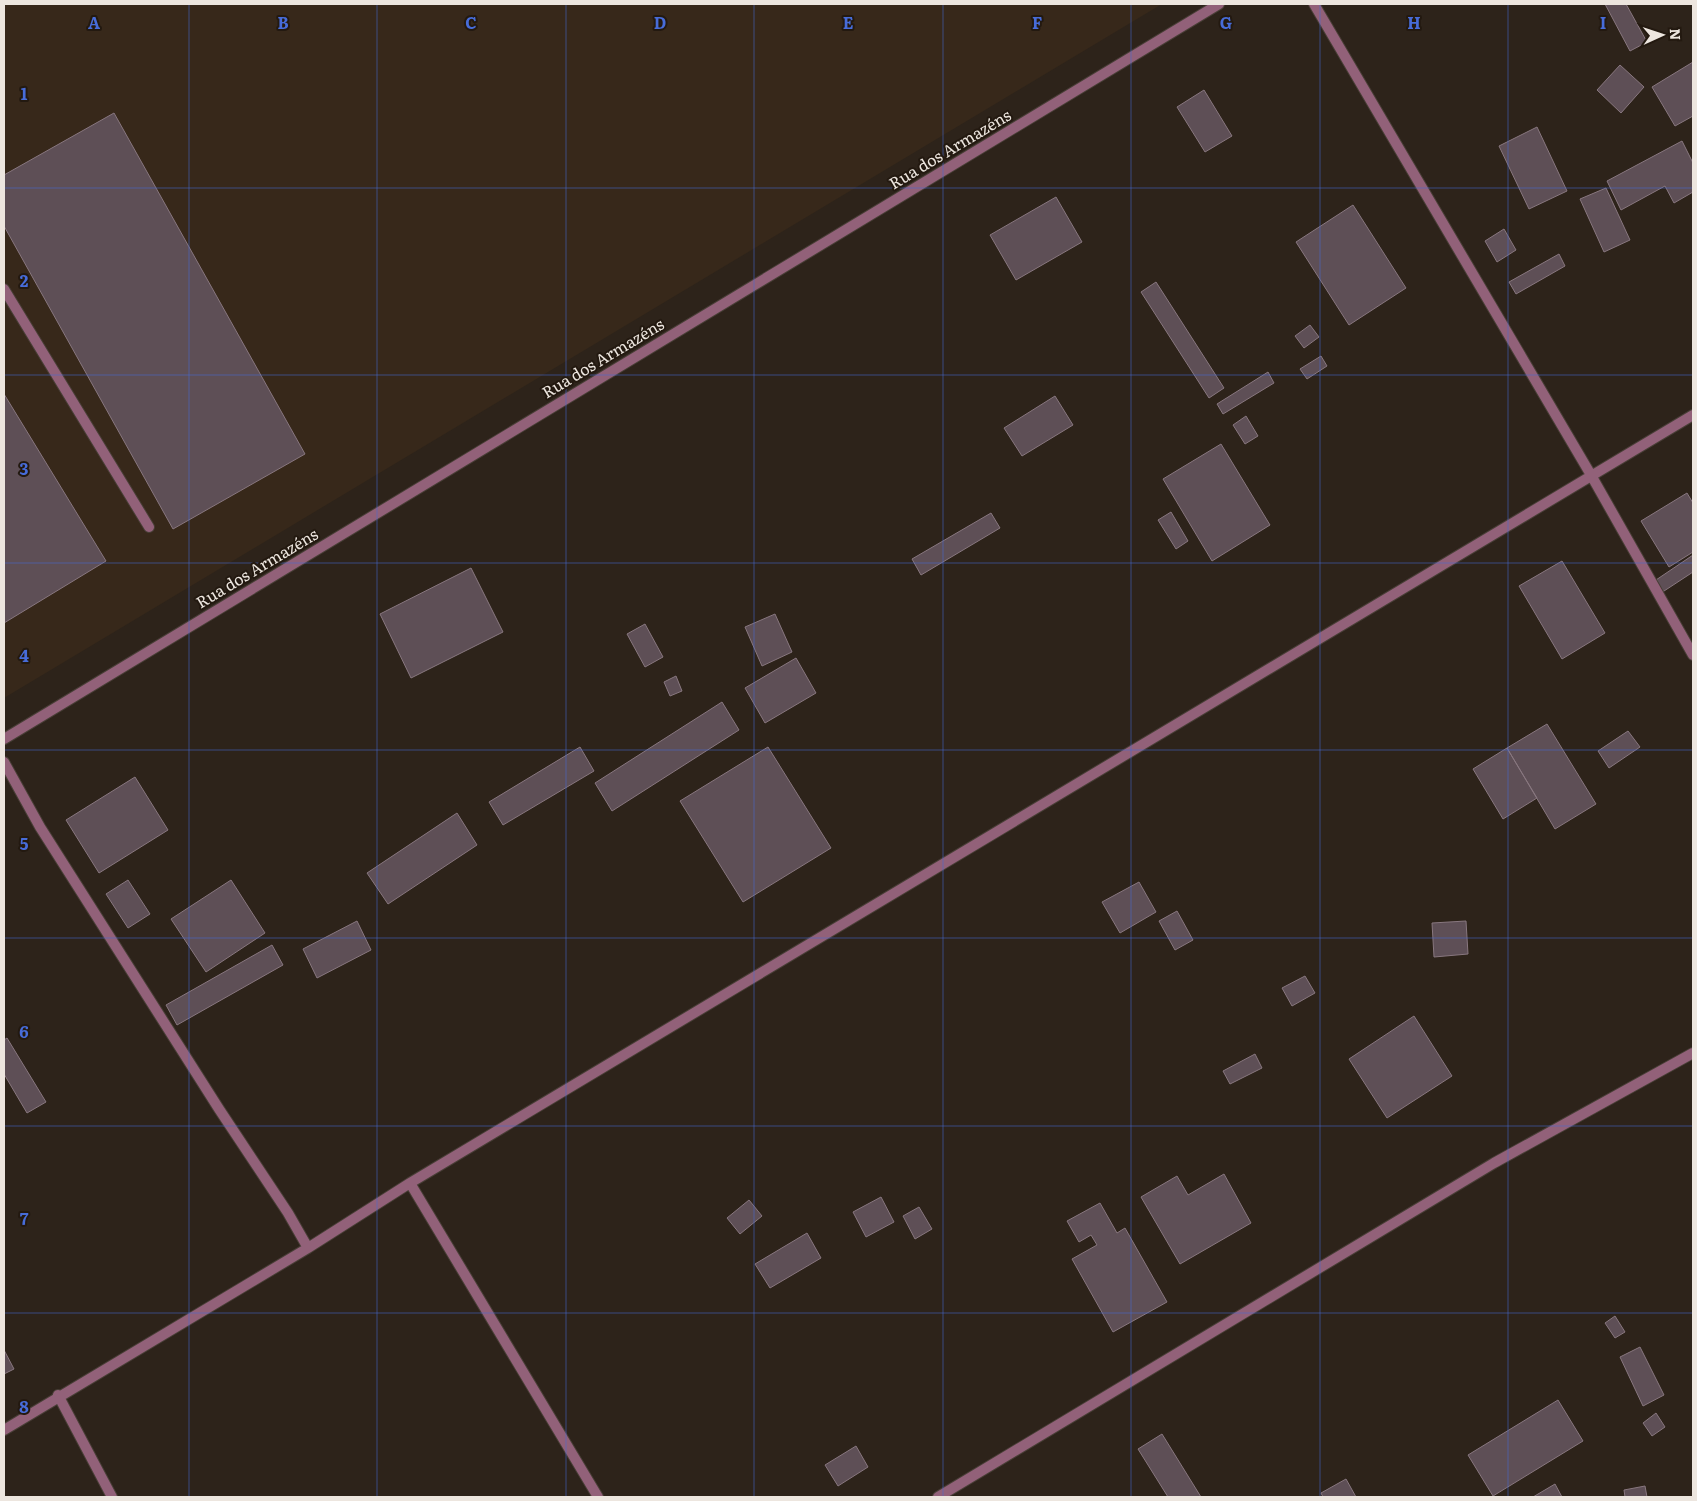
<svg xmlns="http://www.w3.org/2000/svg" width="1697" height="1501" viewBox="0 0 1697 1501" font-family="Literata,serif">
<rect width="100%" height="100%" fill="#2d231a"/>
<path fill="#37281a" d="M4,4H1162L4,698Z"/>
<path fill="#5e4f56" stroke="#88777f" d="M1605,4H1626L1647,42L1630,51Z
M1693,62V116L1675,126L1652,87Z
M1620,65L1644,87L1621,113L1597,90Z
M1204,90L1232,136L1205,152L1177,107Z
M114,113L305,454L173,529L4,226V175Z
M1537,127L1567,191L1529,209L1499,146Z
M1682,141L1693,163V192L1674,203L1665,186L1621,210L1607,181Z
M1606,188L1630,240L1604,252L1580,199Z
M1056,197L1082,242L1016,280L990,235Z
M1353,205L1406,288L1349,325L1296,242Z
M1504,229L1516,250L1497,262L1485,241Z
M1559,254L1565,266L1516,294L1509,282Z
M1156,282L1224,388L1209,398L1141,292Z
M1310,325L1319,337L1304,348L1295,336Z
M1321,356L1327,366L1307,379L1300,369Z
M1268,372L1274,383L1223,414L1217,404Z
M4,394L106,561L4,623Z
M1055,396L1073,425L1022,456L1004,428Z
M1246,416L1258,436L1245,444L1233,425Z
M1221,444L1270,525L1212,561L1163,479Z
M1687,493L1693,503V552L1669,567L1641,521Z
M1171,512L1188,541L1176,549L1158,520Z
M991,513L1000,528L921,575L912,559Z
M1693,555V572L1661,593L1653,582Z
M1562,561L1605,633L1562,659L1519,586Z
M471,568L503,632L411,678L380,614Z
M775,614L792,652L762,666L745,627Z
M645,624L663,657L645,667L627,634Z
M796,658L816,693L765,723L745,688Z
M676,676L682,691L670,696L664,682Z
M722,702L739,730L612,811L595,783Z
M1547,724L1596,804L1555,829L1507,748Z
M1628,731L1640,747L1609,768L1598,751Z
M580,747L594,771L503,825L489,802Z
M768,747L831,848L743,902L680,801Z
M1507,748L1537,798L1503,819L1473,769Z
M135,777L168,830L99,873L66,820Z
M457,813L477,845L388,904L367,873Z
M128,880L150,914L128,928L106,894Z
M231,880L265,933L206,972L171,919Z
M1139,882L1156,912L1120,933L1102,902Z
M1177,911L1193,940L1175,950L1159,921Z
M357,921L371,950L317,978L303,949Z
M1466,921L1468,954L1434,957L1432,923Z
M272,945L283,965L177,1025L166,1005Z
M1305,976L1315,993L1292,1006L1282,988Z
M1414,1016L1452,1076L1387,1118L1349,1059Z
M7,1038L46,1102L27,1113L4,1074V1040Z
M1255,1054L1262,1068L1230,1084L1223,1071Z
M1224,1174L1251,1223L1180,1264L1141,1197L1177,1176L1188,1195Z
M881,1197L894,1222L866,1237L853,1212Z
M749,1200L762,1216L740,1234L727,1218Z
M1100,1203L1117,1233L1125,1228L1167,1302L1113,1332L1072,1259L1097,1245L1091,1235L1079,1242L1067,1221Z
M919,1207L932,1229L915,1239L903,1216Z
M807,1233L821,1258L770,1288L755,1264Z
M1615,1316L1625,1332L1615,1338L1605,1323Z
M1640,1347L1664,1395L1643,1406L1620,1357Z
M4,1350L14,1369L4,1374Z
M1558,1400L1583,1441L1493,1496L1468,1455Z
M1656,1413L1665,1427L1652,1436L1643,1423Z
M1162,1434L1201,1497H1168L1138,1449Z
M856,1446L868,1467L838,1486L825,1465Z
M1346,1479L1356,1497H1323L1321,1493Z
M1555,1484L1562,1497H1533Z
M1645,1486L1647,1497H1625L1624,1490Z"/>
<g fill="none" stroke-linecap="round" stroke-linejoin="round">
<defs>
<path id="service" d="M4,289L149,527"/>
<path id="minor" d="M1314,4L1591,475L1693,655
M4,739L1219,4
M4,762L40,827L219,1109L288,1213L308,1248
M410,1183L598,1497
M58,1395L112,1497
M4,1430L308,1248L410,1183L1693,415
M938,1497L1494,1163L1693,1053"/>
</defs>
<use href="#service" stroke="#483e36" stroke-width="12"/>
<use href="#minor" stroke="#483e36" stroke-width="12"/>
<use href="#service" stroke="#926179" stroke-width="10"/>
<use href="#minor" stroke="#926179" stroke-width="10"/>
</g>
<path fill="none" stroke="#476cd9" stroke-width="1" stroke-opacity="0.55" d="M189,4V1497M377,4V1497M566,4V1497M754,4V1497M943,4V1497M1131,4V1497M1320,4V1497M1508,4V1497M4,188H1693M4,375H1693M4,563H1693M4,750H1693M4,938H1693M4,1126H1693M4,1313H1693"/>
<g text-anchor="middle" stroke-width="4" stroke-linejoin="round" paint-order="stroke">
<g font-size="16" fill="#ede6df" stroke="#231910">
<text transform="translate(950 149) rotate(-31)" y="6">Rua dos Armazéns</text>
<text transform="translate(603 358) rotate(-31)" y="6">Rua dos Armazéns</text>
<text transform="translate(257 568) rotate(-31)" y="6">Rua dos Armazéns</text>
</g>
</g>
<g font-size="16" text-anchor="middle" font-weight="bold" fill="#476cd9" stroke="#231910" stroke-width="4" stroke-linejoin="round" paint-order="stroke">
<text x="94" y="29">A</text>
<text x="283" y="29">B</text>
<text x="471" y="29">C</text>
<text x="660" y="29">D</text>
<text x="848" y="29">E</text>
<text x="1037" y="29">F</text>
<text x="1226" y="29">G</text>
<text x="1414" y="29">H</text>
<text x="1603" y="29">I</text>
<text x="24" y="100">1</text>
<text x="24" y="287">2</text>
<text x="24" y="475">3</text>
<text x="24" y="662">4</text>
<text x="24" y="850">5</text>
<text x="24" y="1038">6</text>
<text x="24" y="1225">7</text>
<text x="24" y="1413">8</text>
</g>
<rect width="1697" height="1501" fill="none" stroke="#ede6df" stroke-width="10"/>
<g transform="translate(1662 35) rotate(87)" stroke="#231910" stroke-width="4" paint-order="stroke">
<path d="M0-4L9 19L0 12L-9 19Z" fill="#ede6df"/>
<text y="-8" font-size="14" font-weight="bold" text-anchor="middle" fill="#ede6df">N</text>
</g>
</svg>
